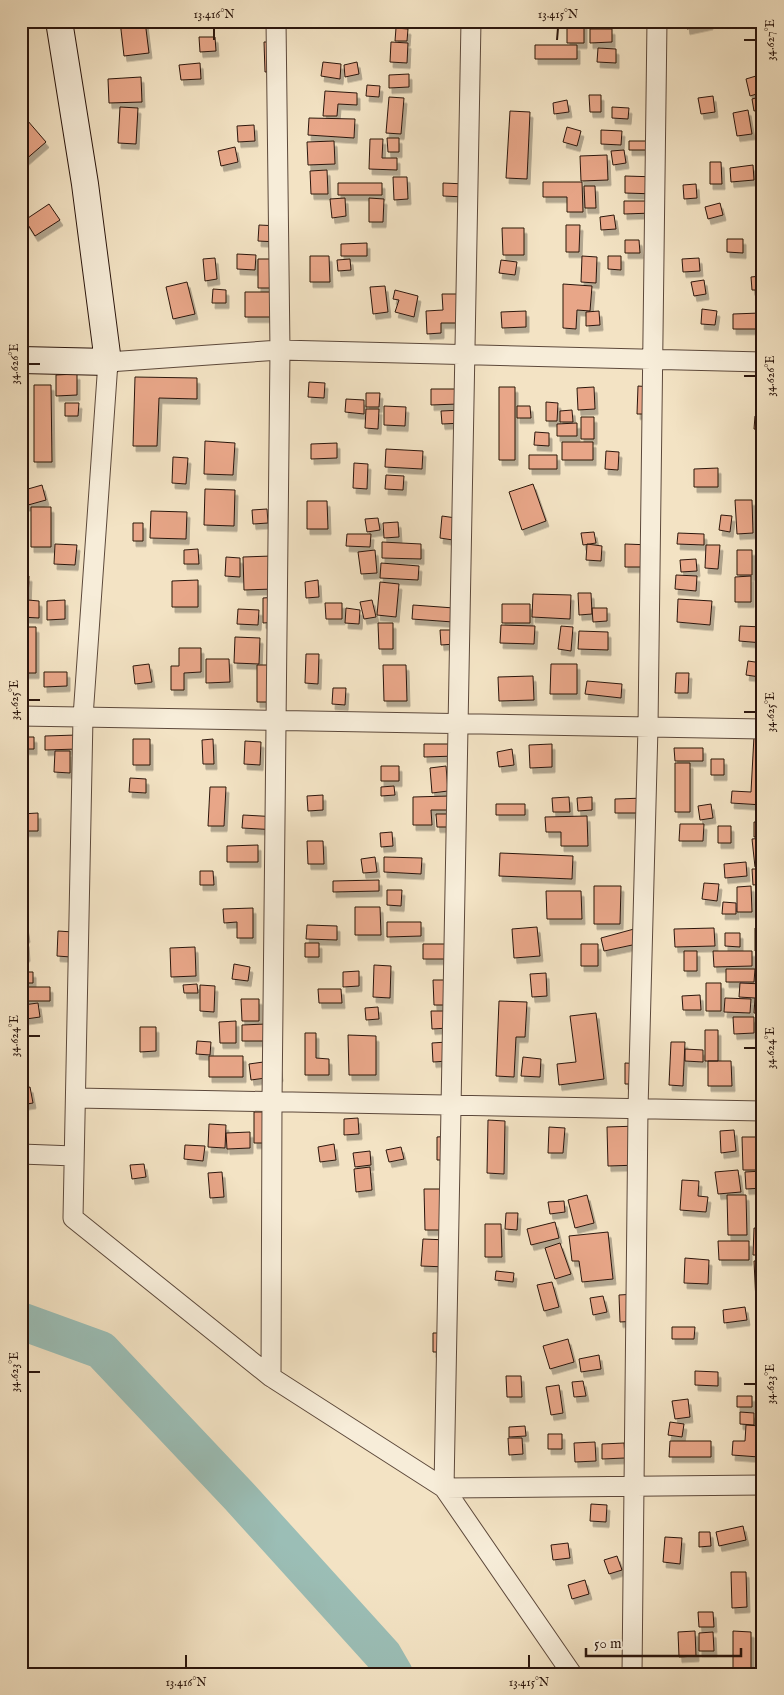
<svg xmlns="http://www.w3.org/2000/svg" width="784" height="1695" viewBox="0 0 784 1695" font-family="'IM FELL English',serif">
<defs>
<filter id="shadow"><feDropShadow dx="3" dy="5.5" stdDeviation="0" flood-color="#0004"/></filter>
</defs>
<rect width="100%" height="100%" fill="#f3e3c4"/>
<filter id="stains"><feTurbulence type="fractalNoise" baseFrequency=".004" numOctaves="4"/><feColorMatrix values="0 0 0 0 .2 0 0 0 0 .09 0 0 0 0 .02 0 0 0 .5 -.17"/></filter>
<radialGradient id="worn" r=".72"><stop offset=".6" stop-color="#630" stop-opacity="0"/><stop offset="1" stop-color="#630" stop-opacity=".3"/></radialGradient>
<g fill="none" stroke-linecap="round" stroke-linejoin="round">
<path stroke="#9bbeb6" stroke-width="38" d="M21,1321L101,1350L239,1496L383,1655L394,1674"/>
</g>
<path fill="#e8a688" stroke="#2b160d" filter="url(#shadow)" d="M120,21H145L149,53L124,56Z
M567,21H584V43H567Z
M686,21H710V24L687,29Z
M756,21H763V58H757Z
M396,28L408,29L407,41H395Z
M590,29H612V42L590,43Z
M199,37H215L216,51L200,52Z
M264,42H279L280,71L265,72Z
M391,42L408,43L407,63L390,62Z
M535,45H577V59H535Z
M598,48L616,49V63L597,62Z
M323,62L341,64L340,79L321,76Z
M357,62L359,74L345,77L344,65Z
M200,63L201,79L181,80L179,65Z
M409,74V87L389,88V75Z
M756,76L760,93L750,96L746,79Z
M141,77L142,102L109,103L108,79Z
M367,85L380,86L379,97L366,96Z
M325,91L357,93V105L338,104L337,116H323Z
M589,95H601V112H590Z
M713,96L715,112L701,114L698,98Z
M763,96V109L754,111L752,99Z
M389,97L404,98L401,134L386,133Z
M567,100L569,112L554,114L553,103Z
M120,107L138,108L136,144L118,143Z
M612,107L629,108L628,119L612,118Z
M748,110L752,134L737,136L733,113Z
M510,111L530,112L527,179L506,178Z
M21,113L46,142L24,161L21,157Z
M309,118L355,119L354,138L308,135Z
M254,125L255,141L238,142L237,126Z
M567,127L581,131L577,146L563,142Z
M601,130L622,131L621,145L601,144Z
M387,138H399V152H388Z
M370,139H383L382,158H397V170L369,169Z
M334,141L335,164L308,165L307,142Z
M629,141H653L654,150H629Z
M235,147L238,162L221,166L218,151Z
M624,150L626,163L613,165L611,151Z
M607,155L608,180L581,181L580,156Z
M710,162H721L722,184H710Z
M753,165L754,180L731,182L730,168Z
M327,170L328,194H311L310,171Z
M625,176L658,177L657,194L625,193Z
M393,177H407L408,199L394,200Z
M543,182H582L583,212H567V197H543Z
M338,183H382V195H338Z
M443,183L466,184L465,197L443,196Z
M696,184L697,198L684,199L683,185Z
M584,186H595L596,208H585Z
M345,198L346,216L332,218L330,199Z
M369,198L384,199L383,222H369Z
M624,201H652L653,213L624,214Z
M720,203L723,215L708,219L705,207Z
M49,204L60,220L35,236L25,220Z
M614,215L616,229L601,230L600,217Z
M259,225L279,226L278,242L258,241Z
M566,225H580L579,252H566Z
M502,228H524V255H503Z
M763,238V253H758L757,239Z
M727,239H743V253L727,252Z
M625,240H639L640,253H625Z
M367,243V256H341V244Z
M237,254L256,255L255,270L237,269Z
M310,256H329L330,282H310Z
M582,256L597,257L596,283L581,282Z
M608,256H621V270L608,269Z
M215,258L217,279L205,281L203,259Z
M699,258L700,271L683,272L682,259Z
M258,259H274V288H258Z
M350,259L351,270L338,271L337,260Z
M501,260L517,262L515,275L499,273Z
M761,276L762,290H752L751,277Z
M704,280L706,294L694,296L691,282Z
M187,282L195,314L173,319L166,287Z
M563,284L592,286L590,311L577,310L576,329L563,328Z
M385,286L388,312L373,314L370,287Z
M213,289L226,290V303H212Z
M395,290L418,296L414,317L395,312L399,300L393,299Z
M245,292H271L272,317H245Z
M442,294H458L459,323H441V333L427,334L426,311L443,310Z
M702,309L717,311L715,325L701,324Z
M526,311V327L502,328L501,312Z
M599,311L600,325L586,326V312Z
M760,313V329H733V314Z
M77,374V395L56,396V375Z
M135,377L197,378V399L159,398L157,446H133Z
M309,382L325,383L324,398L308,397Z
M34,385H51L52,462H34Z
M638,386L651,387V414H637Z
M499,387H515V460H499Z
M594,387L595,409L578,410L577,388Z
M431,389H458V404L431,405Z
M366,393H380L379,407H366Z
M346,399L364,400V414L345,412Z
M546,402L558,403L557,421H546Z
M65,403H79L78,416H65Z
M384,406L406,407L405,426L384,425Z
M517,406H530L531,418H517Z
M366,409H379L378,429L365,428Z
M463,410V423L442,424L441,411Z
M572,410L573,422H560V411Z
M755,416H763V430L754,429Z
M581,417H594V439H581Z
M577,423V436H557V424Z
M535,432L549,433V446L534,445Z
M205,441L235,443L233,475L204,474Z
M562,442H593V460H562Z
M337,443V458L311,459V444Z
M386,449L423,451L422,469L385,467Z
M606,451L619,452L618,470L605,469Z
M529,455H557V469H529Z
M173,457L188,458L186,484L172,483Z
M354,463L368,464L367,489L353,488Z
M718,468V487H694V469Z
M386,475L404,476L403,490L385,489Z
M533,484L546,521L522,530L509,492Z
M42,485L46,500L21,507V491Z
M205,489L235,490L234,526L204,525Z
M735,500H752L753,533L737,534Z
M307,501H327L328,529H307Z
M31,507H51V547H31Z
M267,509L268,523L253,524L252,510Z
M151,511L187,512L186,539L150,538Z
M721,515L732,516L730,532L719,530Z
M442,516L456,518L453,540L440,538Z
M378,518L380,530L367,532L365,519Z
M398,522L399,537L384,538L383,523Z
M133,523H143V541H133Z
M594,532L596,543L583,545L581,533Z
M763,532V547H758L756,533Z
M678,533L704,534V545L677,544Z
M347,534H371L370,547L346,546Z
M382,542L421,544V559L382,558Z
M55,544L77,545L75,565L54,564Z
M587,544L602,546L601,561L586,560Z
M625,544L652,545L651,567H625Z
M706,545H720L718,569L705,568Z
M198,549L199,564H184V550Z
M375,550L377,573L361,574L358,552Z
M737,550H752V575H737Z
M272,556L273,589L244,590L243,557Z
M226,557L240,558V577L225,576Z
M696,559L697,571L681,572L680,560Z
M381,563L419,566L418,580L380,578Z
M676,575L697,576L696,591L675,589Z
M21,576H29L28,600L39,601V618L21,617Z
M751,576V602H735V577Z
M198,580V607H172V581Z
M318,580L319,597L306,598L305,582Z
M380,582L399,584L396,617L377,615Z
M578,593H591L592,614L579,615Z
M533,594L571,595L570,619L532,617Z
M278,597L279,622L263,623V598Z
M678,599L712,601L710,625L677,622Z
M65,600V619L47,620V601Z
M372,600L376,617L364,619L360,602Z
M325,603H342V619H326Z
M502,604H530V623H502Z
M413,605L454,608L453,622L412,619Z
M346,608L360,610L359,624L345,623Z
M592,608H607V621L593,622Z
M238,609L259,610L258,625L237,624Z
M378,623H393V649H379Z
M501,625L535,626L534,644L500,643Z
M561,626L573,627L571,651L558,649Z
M740,626L763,627V643L739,641Z
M21,627H36V673H21Z
M440,630H454L455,644L441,645Z
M579,631L608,632V650L578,649Z
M235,637L260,638L259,664L234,663Z
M179,648H201V672L184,673V690H171V666H179Z
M306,654H319L318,684L305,683Z
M206,659H229L230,682L206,683Z
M748,661L762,663L760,677L746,675Z
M149,664L152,682L135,684L133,666Z
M551,664H577V694H550Z
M257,665H273V702H257Z
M383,665H406L407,701H384Z
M44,672H67V686L44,687Z
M676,673H689L688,693H675Z
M533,676L534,700L499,701L498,677Z
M587,681L622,684L621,698L585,694Z
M333,688H346L345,705L332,704Z
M77,735L78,749L45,750V736Z
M754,736H763V805L731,803L732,791L751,792Z
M21,737H34V749H21Z
M133,739H150V765H133Z
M213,739L214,764H203L202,740Z
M245,741L261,742L260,765L244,764Z
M424,744H456V756L424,757Z
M552,744V767L530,768L529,745Z
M674,748H703V761H675Z
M512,749L514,765L499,767L497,752Z
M55,751H70V773L54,772Z
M711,759H724V775H711Z
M675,763H690V812H675Z
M381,766H399V781H381Z
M446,766L448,791L432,793L430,768Z
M130,778L146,779V793L129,792Z
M394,786L395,795L381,796V787Z
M210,787H226L224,826H208Z
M323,795V810L308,811L307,796Z
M449,796V810H431L432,825H413V797Z
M569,797L570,812H553L552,798Z
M592,797V810L578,811L577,798Z
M645,798V813H615V799Z
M496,804H525V815H496Z
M711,804L713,818L700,820L698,806Z
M38,813V831H21V814Z
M436,814H448L449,827H437Z
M243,815L279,817L278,830L242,828Z
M587,816L588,846H561V832H546L545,817Z
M754,822H763V837H754Z
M680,824H704L703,841H679Z
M718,826H731V843H718Z
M392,832L393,846L381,847L380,833Z
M763,838V866L755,867L752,839Z
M307,841H323L324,864H308Z
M258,845V862H227V846Z
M500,853L573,856L572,879L499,876Z
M375,857L377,872L363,873L361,859Z
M384,857L422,858L421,874L384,872Z
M746,862L747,876L725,878L724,864Z
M752,869H763V884L753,885Z
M200,871H213L214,885H200Z
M379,880V891L333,892V881Z
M704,883L719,884L717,901L702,899Z
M594,886H621L620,924H594Z
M751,886L752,912H737V887Z
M756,887H763V903H756Z
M387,890H402L401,906L387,905Z
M546,891H581L582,919H547Z
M723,902L736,903V914H722Z
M355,907H380L381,935H355Z
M253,908V938H237V922L224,923L223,909Z
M387,922H421V936L387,937Z
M25,923L27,937L21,938V924Z
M307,925L337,926V940L306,939Z
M537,927L540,956L514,958L512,929Z
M714,928L715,946L675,947L674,929Z
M755,928H763V951H755Z
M634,929L637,944L604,951L601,938Z
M58,931L73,932L71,957L57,956Z
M725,933H740V947L725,946Z
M21,941H26L27,956L21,957Z
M305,943H319V957H305Z
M423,944H454V959H423Z
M581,944H598V966H581Z
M195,947L196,976L171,977L170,948Z
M684,951H697V971H684Z
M713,951H752V966L714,967Z
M234,964L250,967L248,981L232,979Z
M374,965L391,966L390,998L373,997Z
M726,969H755L754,982H726Z
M359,971V986L343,987V972Z
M21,972H33V983H21Z
M546,973L547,996L532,997L530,974Z
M433,980H456V1005H434Z
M706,983H721V1011H706Z
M740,983L763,984V1014L754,1013L755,998L739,997Z
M197,984L198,993H184L183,985Z
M200,985L215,986L214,1012L200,1011Z
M21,987H50V1001H21Z
M318,989H341L342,1003H319Z
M700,995L701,1010H683L682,996Z
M725,998L751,999L750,1013L724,1012Z
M241,999H259V1021H242Z
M499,1001L527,1002L525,1037H516L514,1077L496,1076Z
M38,1003L40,1017L26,1019L23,1005Z
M378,1007L379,1019L366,1020L365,1008Z
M431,1011H447L448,1028L432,1029Z
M596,1013L604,1079L559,1085L557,1064L576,1062L570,1016Z
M733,1017H754V1033L734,1034Z
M236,1021V1043H220L219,1022Z
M266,1024V1041H242V1025Z
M140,1027H156V1051L140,1052Z
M705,1030H718V1061H705Z
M305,1033H316V1058L329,1059V1075H305Z
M348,1035L376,1036V1075H349Z
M197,1041L211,1042L210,1055L196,1054Z
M447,1042L448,1061L433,1062L432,1043Z
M671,1042H685L683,1086L669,1085Z
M685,1049L703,1050V1062L685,1061Z
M209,1056H243V1077H209Z
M523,1057L541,1059L540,1077L521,1076Z
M278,1060L280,1076L251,1080L249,1064Z
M708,1061H731L732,1086H708Z
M625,1063L645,1064L644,1084H625Z
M30,1087L33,1103L21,1105V1089Z
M254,1112H277V1143H254Z
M358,1118L359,1134L344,1135V1119Z
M488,1120L505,1121L504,1174L487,1173Z
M209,1124L226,1125L225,1148L208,1147Z
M639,1126L640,1165L608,1166L607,1127Z
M549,1127L565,1128L563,1153H548Z
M734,1130L736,1151L721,1153L720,1131Z
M250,1132V1148L227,1149L226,1133Z
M452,1136V1160H437V1137Z
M742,1137H763V1170H743Z
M334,1144L336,1160L320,1162L318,1147Z
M185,1145L205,1146L203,1161L184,1159Z
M401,1147L404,1159L389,1162L386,1150Z
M370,1151L371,1165L355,1167L353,1153Z
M144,1164L146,1177L132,1179L130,1165Z
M370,1167L372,1190L356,1192L354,1169Z
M738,1170L741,1192L718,1194L715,1172Z
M763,1171V1188L746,1189L745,1172Z
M222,1172L224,1197L210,1198L208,1173Z
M682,1180L699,1181L698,1196L708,1197L706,1212L680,1210Z
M424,1189H448V1230H425Z
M587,1195L594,1223L575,1228L568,1200Z
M727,1195H746L747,1235H728Z
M564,1201L565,1212L550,1214L548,1202Z
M506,1213H518L517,1230L505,1229Z
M555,1222L559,1238L531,1245L527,1229Z
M485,1224H501L502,1257H485Z
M754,1228L763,1229V1255H753Z
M608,1232L613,1279L582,1282L579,1261H572L569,1236Z
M423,1239L448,1240L447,1267L421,1266Z
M718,1241H749V1260H719Z
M560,1243L571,1274L555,1279L545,1248Z
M685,1258L709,1260L708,1284L684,1283Z
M763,1260V1301L756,1302L754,1261Z
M496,1271L514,1273L513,1282L495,1280Z
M552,1282L559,1307L544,1311L537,1285Z
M636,1294L637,1321L620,1322L619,1295Z
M603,1296L607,1312L593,1315L590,1298Z
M745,1307L747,1320L724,1323L723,1310Z
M756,1316H763V1369H760Z
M672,1327H695L694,1339H672Z
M433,1333H445V1352H433Z
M568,1339L574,1362L550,1369L543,1346Z
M599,1355L601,1369L581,1372L579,1359Z
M695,1371L718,1372V1386L695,1385Z
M506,1376H521L522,1397H507Z
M583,1381L586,1396L574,1397L572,1382Z
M559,1385L563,1413L551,1415L546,1387Z
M737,1396H752V1407H737Z
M688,1399L690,1417L675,1419L672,1401Z
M740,1412L754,1413V1425L740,1424Z
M670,1422L684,1424L682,1437L668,1435Z
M746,1425L760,1426L759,1457L732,1455L733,1441H745Z
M525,1426L526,1436L509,1437V1427Z
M548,1434H562V1449H548Z
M508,1438H522L523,1454L509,1455Z
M670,1441H711V1457H669Z
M595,1442L596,1461L575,1462L574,1443Z
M624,1443L625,1458L602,1459V1444Z
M591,1504L607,1505L606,1522L590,1521Z
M743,1526L746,1540L719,1546L716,1532Z
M699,1532H710L711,1546L699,1547Z
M665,1537L682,1538L680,1564L663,1562Z
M568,1543L570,1558L553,1560L551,1545Z
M617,1556L622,1570L609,1574L604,1560Z
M757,1566H763V1622H758Z
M731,1572H746L747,1607L732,1608Z
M585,1580L589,1594L572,1599L568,1585Z
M698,1612H713L714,1627H699Z
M695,1631L696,1656L679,1657L678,1632Z
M733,1631L751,1632V1674H733Z
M713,1632L714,1651H699V1633Z"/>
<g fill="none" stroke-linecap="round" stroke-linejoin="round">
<defs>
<path id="street" d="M471,21L444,1488L763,1485
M21,716L763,729
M76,1098L763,1111
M21,1154L74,1156
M271,1377L272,1102L280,350L276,21
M572,1674L444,1488L271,1377L73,1218L83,717L108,362L280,350L763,362
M632,1674L638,1109L648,727L657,21"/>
<path id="secondary" d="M21,360L108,362L85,184L59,21"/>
</defs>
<use href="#street" stroke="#5d493b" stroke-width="21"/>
<use href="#secondary" stroke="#2b160d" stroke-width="28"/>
<use href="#street" stroke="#f7edd9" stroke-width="19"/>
<use href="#secondary" stroke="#f7edd9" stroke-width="26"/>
</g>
<path fill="none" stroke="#2b160d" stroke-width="2" d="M214,40V28M557,40L558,28M744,40H756M28,364H40M744,376H756M28,700H40M744,712H756M28,1036H40M744,1048H756M28,1372H40M744,1384H756M186,1668V1655M529,1668V1655"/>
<rect width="784" height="1695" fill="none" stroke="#f3e3c4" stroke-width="55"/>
<path d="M586 1648v8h155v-8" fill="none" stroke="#2b160d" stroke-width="2.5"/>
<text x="594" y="1648" font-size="15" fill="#2b160d" stroke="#f7edd9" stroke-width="4" paint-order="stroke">50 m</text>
<rect x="28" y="28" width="728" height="1640" fill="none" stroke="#2b160d" stroke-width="2"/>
<g font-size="12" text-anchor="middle" fill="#2b160d">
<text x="214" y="18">13.416°N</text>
<text x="558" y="18">13.415°N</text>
<text transform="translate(770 40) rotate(-90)" y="4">34.627°E</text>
<text transform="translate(14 364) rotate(-90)" y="4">34.626°E</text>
<text transform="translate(770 376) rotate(-90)" y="4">34.626°E</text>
<text transform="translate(14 700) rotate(-90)" y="4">34.625°E</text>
<text transform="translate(770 712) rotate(-90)" y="4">34.625°E</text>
<text transform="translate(14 1036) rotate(-90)" y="4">34.624°E</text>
<text transform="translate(770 1048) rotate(-90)" y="4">34.624°E</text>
<text transform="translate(14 1372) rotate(-90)" y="4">34.623°E</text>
<text transform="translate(770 1384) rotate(-90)" y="4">34.623°E</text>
<text x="186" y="1686">13.416°N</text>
<text x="529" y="1686">13.415°N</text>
</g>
<rect width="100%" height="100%" filter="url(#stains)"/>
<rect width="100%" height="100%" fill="url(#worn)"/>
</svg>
